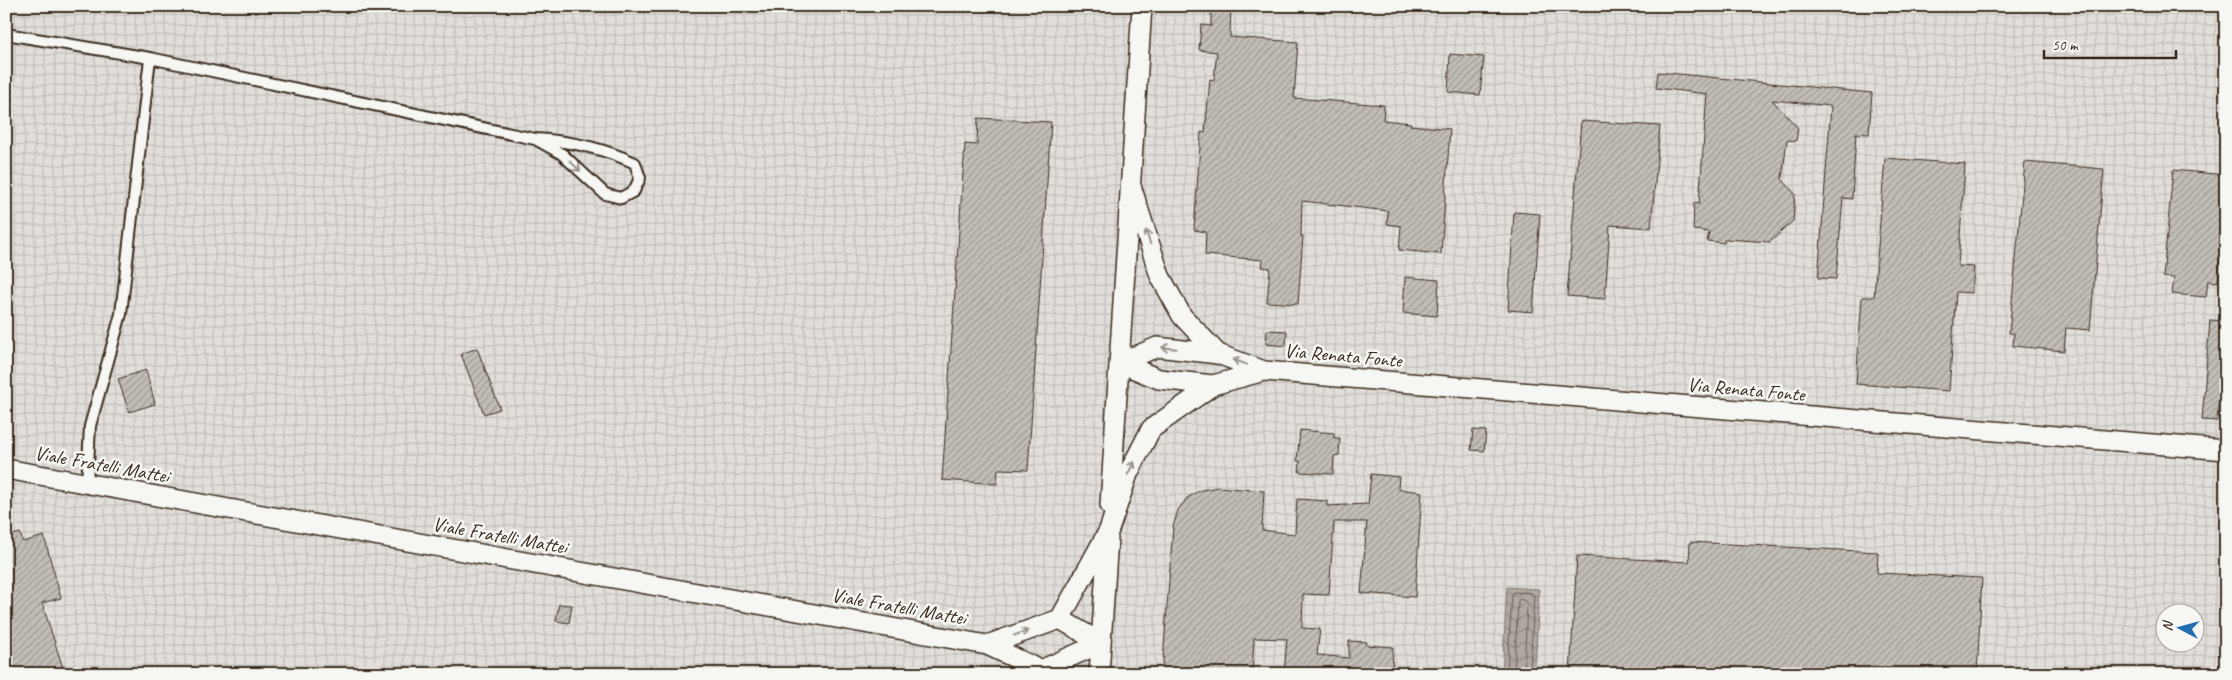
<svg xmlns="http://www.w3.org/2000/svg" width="2232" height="680" viewBox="0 0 2232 680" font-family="Caveat,sans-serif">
<defs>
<pattern id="industrial-grid" width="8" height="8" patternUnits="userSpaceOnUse" patternTransform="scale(1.25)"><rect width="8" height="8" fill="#e2dfdb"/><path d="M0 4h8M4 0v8" fill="none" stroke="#c3c0bc"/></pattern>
<pattern id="water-waves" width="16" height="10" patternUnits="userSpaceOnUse" patternTransform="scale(1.25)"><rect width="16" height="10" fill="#afa8a1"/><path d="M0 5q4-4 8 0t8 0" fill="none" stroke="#908983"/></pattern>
<pattern id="building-hatch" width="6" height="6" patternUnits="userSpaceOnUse" patternTransform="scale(1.25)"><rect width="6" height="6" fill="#c2bdb7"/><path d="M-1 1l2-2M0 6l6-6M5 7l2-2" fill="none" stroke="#9f9a94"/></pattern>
</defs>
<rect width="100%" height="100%" fill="#efeeea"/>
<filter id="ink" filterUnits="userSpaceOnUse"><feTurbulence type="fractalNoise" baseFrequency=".02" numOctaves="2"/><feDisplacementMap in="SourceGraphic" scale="10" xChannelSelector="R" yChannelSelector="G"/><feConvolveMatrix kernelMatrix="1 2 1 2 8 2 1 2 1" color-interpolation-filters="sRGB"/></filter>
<g filter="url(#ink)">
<path fill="url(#industrial-grid)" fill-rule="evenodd" d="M6,6H2226V674H6ZM2164,612H2194V642H2164Z"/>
<path fill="url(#water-waves)" stroke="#81766d" d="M1507,587L1539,589L1535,674H1502Z"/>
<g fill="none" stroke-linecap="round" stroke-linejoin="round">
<path stroke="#695c52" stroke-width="1" d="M1507,674L1512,595L1514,592L1531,593L1534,595L1530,674
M1514,674L1518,601L1520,599L1527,602L1524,674"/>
</g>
<path fill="url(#building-hatch)" stroke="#3b2a1e" d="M1211,6H1231L1230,37L1298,42L1294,98L1384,105L1383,120L1411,123L1410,125L1450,129L1441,254L1399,250L1401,226L1387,224L1388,211L1302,201L1301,236H1303L1298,304L1267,302L1270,268L1262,267L1263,260L1205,255L1206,232L1194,230L1201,132L1205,133L1210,79L1214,80L1217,52L1199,50L1201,25L1211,26Z
M1450,54L1484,57L1480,95L1448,92Z
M1658,72L1872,93L1869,134L1856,133L1852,199L1843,198L1836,279L1818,278L1831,106L1772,100L1798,128L1796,141L1787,140L1782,179L1795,194L1793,221L1770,242L1725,239L1724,243L1707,241L1709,232L1693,230L1694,203L1699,204L1707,94L1656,88Z
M978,118L1051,122L1028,470L998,469L997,484L942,480L965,144L977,145Z
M1581,121L1660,126L1651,228L1610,225L1605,299L1567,296Z
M1885,158L1965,164L1958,266L1974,267L1972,293L1956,292L1949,391L1856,384L1862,297H1874Z
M2025,162L2104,169L2090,330L2066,328L2064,351L2013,346L2014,333H2009Z
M2173,170L2226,175V229H2223L2218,282L2208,281L2206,297L2172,294L2174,278L2163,277Z
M1514,212L1540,214L1533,312L1508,310Z
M1405,277L1439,280L1437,316L1403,313Z
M2210,320L2226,321V382L2220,381L2217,421L2202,420Z
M1267,330L1287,331L1286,346L1266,344Z
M477,348L500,409L484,414L461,354Z
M146,370L155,404L129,412L118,379Z
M1300,430L1334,433V438H1340L1339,455L1334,456L1333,474L1299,472L1300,461H1297Z
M1473,430L1486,431L1484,451L1471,450Z
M1371,474L1399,477L1398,489L1422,492L1415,597L1361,593L1367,522H1334L1329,595L1303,594L1302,628L1320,629L1317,655L1349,658V641L1367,642L1366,645L1393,647L1392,674H1284L1287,639L1254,638L1252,674H1162L1173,527L1178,510L1187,498L1201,490L1218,487L1264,491L1262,530L1295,534L1297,499L1327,501V506L1368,504Z
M20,533L23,542L44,536L61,598L42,603L65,674H6V537Z
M1690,542L1878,552L1877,573L1982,578L1977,674H1570L1577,556L1689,562Z
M559,604L572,605L569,623L556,621Z"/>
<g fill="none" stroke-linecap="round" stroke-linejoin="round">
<defs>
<path id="service" d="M6,34L150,58L535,139C570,141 603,148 635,163L640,178L634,191L621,198L605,194L562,154L535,139
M87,485L90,426L121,314L150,58"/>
<path id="minor" d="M1264,371L2226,450
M1213,385L1159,379L1120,363L1157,347L1218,354
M6,469L987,645
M1110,505L1142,6
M1060,619L1101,643
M1041,670L1101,643
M1044,674L1041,670L987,645L1060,619L1109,530L1128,474L1151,429L1213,385L1264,371L1218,354L1182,316L1160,276L1131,186
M1099,674L1108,538"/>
</defs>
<use href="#service" stroke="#3b2a1e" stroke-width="14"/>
<use href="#minor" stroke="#3b2a1e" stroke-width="22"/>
<use href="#service" stroke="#f6f6f2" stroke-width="10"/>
<use href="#minor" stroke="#f6f6f2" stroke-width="19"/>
</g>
<defs><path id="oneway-shaft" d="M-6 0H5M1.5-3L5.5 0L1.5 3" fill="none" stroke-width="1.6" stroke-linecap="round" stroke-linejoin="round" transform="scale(1.25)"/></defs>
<g stroke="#989088">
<use href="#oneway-shaft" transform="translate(575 166) rotate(43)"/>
<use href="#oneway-shaft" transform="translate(1148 237) rotate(-108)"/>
<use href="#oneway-shaft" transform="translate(1169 348) rotate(-174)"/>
<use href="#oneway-shaft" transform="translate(1240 362) rotate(-159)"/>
<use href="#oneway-shaft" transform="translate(1131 468) rotate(-64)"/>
<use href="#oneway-shaft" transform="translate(1021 633) rotate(-19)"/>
</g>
</g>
<g text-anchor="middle" stroke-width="5" stroke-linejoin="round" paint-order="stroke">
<g font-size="20" fill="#3b2a1e" stroke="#f6f6f2">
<text transform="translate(1343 355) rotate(5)" y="7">Via Renata Fonte</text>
<text transform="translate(1746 389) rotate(5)" y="7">Via Renata Fonte</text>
<text transform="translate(102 464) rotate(10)" y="7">Viale Fratelli Mattei</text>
<text transform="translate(500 535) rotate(10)" y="7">Viale Fratelli Mattei</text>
<text transform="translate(899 606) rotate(10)" y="7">Viale Fratelli Mattei</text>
</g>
</g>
<rect width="2232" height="680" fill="none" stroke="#f6f6f2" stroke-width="25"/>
<rect x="12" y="12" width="2207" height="655" fill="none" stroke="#3b2a1e" stroke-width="2" filter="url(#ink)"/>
<g transform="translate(2180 628) rotate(276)"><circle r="24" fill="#f6f6f2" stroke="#aba49d"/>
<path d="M0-4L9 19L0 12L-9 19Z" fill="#1f6fb2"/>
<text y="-8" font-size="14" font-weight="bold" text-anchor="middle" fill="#3b2a1e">N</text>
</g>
<path d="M2044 50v8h132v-8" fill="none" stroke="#3b2a1e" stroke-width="2.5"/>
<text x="2052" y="50" font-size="15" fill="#3b2a1e" stroke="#f6f6f2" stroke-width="4" paint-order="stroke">50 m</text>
</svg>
